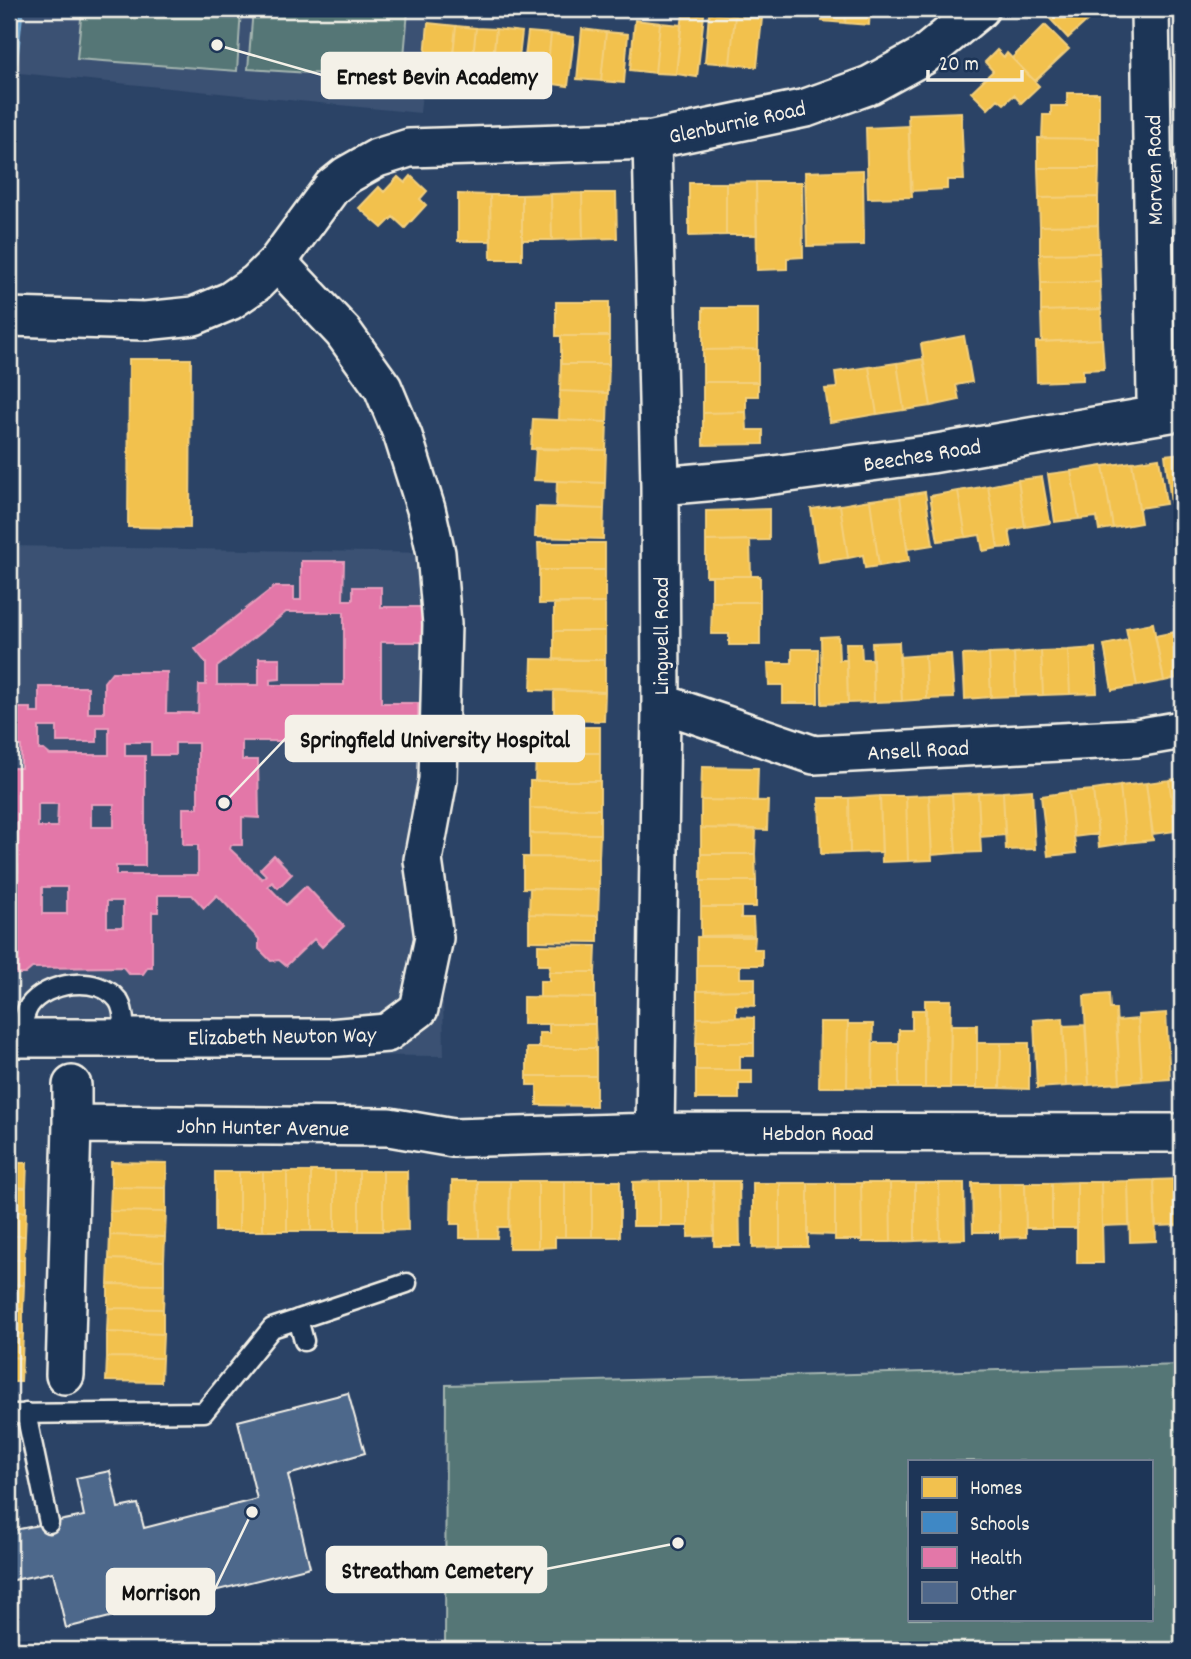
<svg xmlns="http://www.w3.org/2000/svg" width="1191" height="1659" viewBox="0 0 1191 1659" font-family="Dekko,sans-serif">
<rect width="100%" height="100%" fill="#2b4366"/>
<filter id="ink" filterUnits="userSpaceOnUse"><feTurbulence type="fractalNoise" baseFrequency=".0143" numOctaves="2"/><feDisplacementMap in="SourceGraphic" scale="14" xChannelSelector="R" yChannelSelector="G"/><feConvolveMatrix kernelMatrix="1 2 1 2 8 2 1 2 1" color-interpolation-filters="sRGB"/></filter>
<g filter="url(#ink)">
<path fill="#3a5173" d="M9,9H430L420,113L9,72Z
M9,546L436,553L444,1056L9,1053Z"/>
<path fill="#547676" stroke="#a4b4af" stroke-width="2" fill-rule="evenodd" d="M82,9H241L237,71L77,59Z
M253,9L408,11L402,79L248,69Z
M1182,1365V1650H445L446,1385ZM909,1461H1151V1619H909Z"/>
<path fill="#f2c14e" stroke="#f3cf7c" stroke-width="2" d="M762,9H785V16L761,13Z
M785,9H810L809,18L785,16Z
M823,9H847L845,23L822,21Z
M847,9H870L869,25L845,23Z
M1041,9H1100L1068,38Z
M683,13L704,15L697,77L676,74Z
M709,13L735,16L730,64L705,62Z
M735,16L762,18L757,67L730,64Z
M635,20L660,23L655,73L630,70Z
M428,23L456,26L451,71L424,68Z
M660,23L681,25L676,74L655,73Z
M1045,25L1069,49L1035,81L1012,58Z
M456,26L476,28L471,76L451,74Z
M476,28L496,29L491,78L471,76Z
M496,29L522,32L517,76L492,74Z
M582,29L606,32L601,81L577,79Z
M528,32L551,34L546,83L522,81Z
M606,32L628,34L624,83L601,81Z
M551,34L574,37L568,86L546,83Z
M997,50L1004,57L1007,53L1039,86L1021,103L1014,95L1004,104L998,99L988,109L971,92L993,71L985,62Z
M1067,93H1099V139L1042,138L1043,115H1051V106H1067Z
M961,112L964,180H947V189L911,191L908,114Z
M909,126L912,197L868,198L866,128Z
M1038,138L1099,139V168H1038Z
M1038,168H1099L1098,197L1039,198Z
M863,170L864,245L807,246L805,172Z
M411,176L427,191L420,199L426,205L405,228L393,217L382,228L359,208L379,187L384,192L398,177L405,183Z
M756,182L757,235H726V183Z
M756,182H802L803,257L787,258V269L757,270Z
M689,183H726V235L689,236Z
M582,193H616L617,238L583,239Z
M582,193L583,239L552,240L551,194Z
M458,194L490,195L491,241H458Z
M551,194L552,240H522V195Z
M490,195H522V259H491Z
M1098,197V225L1040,226L1039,198Z
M1098,225L1099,253L1040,254V226Z
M1099,253L1100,282L1041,283L1040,254Z
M1100,282L1101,309L1041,311V283Z
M556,302H609V336H556Z
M703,308H758V349L703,350Z
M1101,309L1102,339L1042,342L1041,311Z
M561,336H609V364H561Z
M964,336L972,382L956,385L959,400L931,406L921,344Z
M1102,339L1104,369L1083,370V380L1037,382L1036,342Z
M758,349V382H703V350Z
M129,359H191L190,528L128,527Z
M923,359L931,406L904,410L897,363Z
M897,363L904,410L877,414L869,367Z
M561,364H609L608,393L560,391Z
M869,367L877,414L830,422L825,389L837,388L835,372Z
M703,382H758V396H746V412L703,413Z
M560,391L608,393L607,422L559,420Z
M746,412L747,430H763V444L703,445V413Z
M533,419L607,422L606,450L531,449Z
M536,448L606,450L605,483L534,480Z
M1182,453V501L1171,503L1165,455Z
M1159,458L1166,504L1139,508L1132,462Z
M1132,462L1141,523L1113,528L1103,466Z
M1103,466L1113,528L1099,530L1097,517L1079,519L1071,471Z
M1071,471L1079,519L1055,522L1048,474Z
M1042,477L1050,523L1025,527L1018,480Z
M1018,480L1025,527L1009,530L1012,547L998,548L988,486Z
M557,481L605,483L604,509L556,507Z
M988,486L998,548L983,551L980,535L966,537L958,491Z
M958,491L966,537L938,541L930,496Z
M925,492L933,545L907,549L900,496Z
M900,496L909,561L879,566L870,500Z
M870,500L879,566L865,568L863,555L848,558L840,505Z
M840,505L848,558L819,562L811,509Z
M536,507L604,509L603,539L535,537Z
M769,509V540L706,541V511Z
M750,540L751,576H706V541Z
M538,543H605V570H539Z
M539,570H605V603L539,604Z
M712,576H760V602H712Z
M712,602H760V645H729V634H711Z
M554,603H605V631H554Z
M1182,615V644L1177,616Z
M1153,623L1164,681L1137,686L1126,628Z
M554,631H605V660H554Z
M1180,631L1182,644V677L1164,681L1155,636Z
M838,636L839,660H847L848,703L822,704L821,637Z
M1128,640L1137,686L1112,690L1104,645Z
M899,642L902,701L874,702L872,643Z
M846,643H861L862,659H873L874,702L848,703Z
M1095,648L1097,693L1070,694L1068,650Z
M792,649H818V703H783V685H769L768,663H792Z
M1068,650L1070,694L1043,695L1041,651Z
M1041,651L1043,695L1016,696L1014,653Z
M1014,653L1016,696L991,697L989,654Z
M951,654L954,698L927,699L925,655Z
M989,654L991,697L965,699L963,655Z
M925,655L927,699L902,701L899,657Z
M532,659L605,660V692L531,690Z
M554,690L605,692L604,721L554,720Z
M544,727H600V753H556L555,748H545Z
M536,753H600V781H535Z
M702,767L758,768L757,801L701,800Z
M1182,778V820L1175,821L1169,780Z
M1169,780L1176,831L1153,834L1146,783Z
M530,781H600V809L530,808Z
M1146,783L1153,840L1126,843L1120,786Z
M1120,786L1126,843L1099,847L1093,790Z
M1032,790L1035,849L1006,850L1003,792Z
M1093,790L1098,834L1074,837L1069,792Z
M1003,792L1005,835L980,837L978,793Z
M1069,792L1076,853L1048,856L1041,796Z
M978,793L981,852L956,853L952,794Z
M952,794L956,853L932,855L929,795Z
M929,795L932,860L908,861L906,796Z
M880,796H906L908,861L882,862Z
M880,796L882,852L850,853L849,798Z
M819,798H849L850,853L821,854Z
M701,800L768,801L767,830L701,828Z
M530,808L600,809V834L530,833Z
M701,828L756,829L755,854H701Z
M530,833L600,834L599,858L530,857Z
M701,854H755L756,881H701Z
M523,857L599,858V890L523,888Z
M701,881H756V907H701Z
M530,888L599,890L598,916L529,914Z
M701,907H741V918H753L754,935L701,936Z
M529,914L598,916V942L529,941Z
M697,937H755L754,949H762V965H697Z
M538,945L596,946L595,972H549L550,965H538Z
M697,965H740V978H755V990L697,991Z
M549,972H595V998L540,997V981H549Z
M755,990V1006L736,1005V1017L697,1018V991Z
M1109,994L1110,1009H1116L1120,1083L1089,1085L1084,996Z
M523,997L595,998V1024H523Z
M925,1000H951L950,1088H925Z
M912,1010H926L925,1088H899V1030H912Z
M1166,1013L1170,1079L1142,1081L1138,1015Z
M736,1017L754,1018V1043H696L697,1018Z
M1063,1018L1066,1086L1037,1088L1034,1020Z
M1138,1019L1142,1081L1120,1083L1116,1021Z
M820,1022H848L847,1087H819Z
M549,1024H595L596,1048H539V1033H549Z
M848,1024H873L872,1088L847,1087Z
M951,1025H977V1088H950Z
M1085,1025L1089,1085L1066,1086L1063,1026Z
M696,1043H754V1056H740V1070H696Z
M873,1043H899V1088H872Z
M977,1043H1001L1000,1088H977Z
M1001,1043H1029V1089L1000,1088Z
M527,1048H596V1076H527Z
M696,1070H752V1084H739V1099H696Z
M527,1076H596V1106L537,1105V1085H527Z
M111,1162L167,1163L166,1188L111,1187Z
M9,1163H27L26,1188L9,1187Z
M311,1171V1231H287V1172Z
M311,1171H335V1231H311Z
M335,1171H359V1231H335Z
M359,1171H383V1231H359Z
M383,1171H407L408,1230L383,1231Z
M215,1172H239V1231H215Z
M239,1172H263V1231H239Z
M263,1172H287V1231H263Z
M1181,1179L1182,1225L1156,1226L1154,1180Z
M1154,1180L1156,1241L1130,1242L1128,1181Z
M452,1181H478L479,1238H460V1224H451Z
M478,1181H510L509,1227H498L497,1238H479Z
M510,1181H538V1248H509Z
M538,1181H565V1237H555V1247L538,1248Z
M565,1181H592V1237H565Z
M592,1181H620V1237H592Z
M660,1181H688V1226H660Z
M660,1181V1226H633V1182Z
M688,1181H713L714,1236L688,1237Z
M713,1181H739L740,1246H714Z
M1128,1181L1129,1225L1102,1226L1101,1182Z
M1077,1182H1101L1103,1263H1077Z
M1077,1182V1228H1052V1183Z
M753,1183H780V1247L753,1248Z
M780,1183H808V1247H780Z
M808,1183H835V1235L808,1234Z
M835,1183H861L862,1240H835Z
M861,1183H890L891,1242H862Z
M890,1183H915V1241L891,1242Z
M915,1183H939L940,1240L915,1241Z
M939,1183H964L965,1239L940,1240Z
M972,1183H999L1000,1232H973Z
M999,1183H1025L1026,1237L1000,1238Z
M1025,1183H1052V1228H1026Z
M9,1187L26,1188V1212L9,1211Z
M111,1187L166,1188V1212L110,1211Z
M9,1211L26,1212L25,1236H9Z
M110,1211L166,1212L165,1237L110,1235Z
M110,1235L165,1237L164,1261L109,1259Z
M9,1236H25L24,1260H9Z
M109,1259L164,1261V1285L108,1284Z
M9,1260H24V1285L9,1284Z
M9,1284L24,1285L23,1309H9Z
M108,1284L164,1285L163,1309L108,1308Z
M108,1308L163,1309V1334L107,1332Z
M9,1309H23V1334L9,1333Z
M107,1332L163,1334L162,1358L107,1357Z
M9,1333L23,1334L22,1358L9,1357Z
M9,1357L22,1358L21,1382H9Z
M107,1357L162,1358L161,1382L106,1381Z"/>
<path fill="#3f88c5" stroke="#75a8d0" stroke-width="2" d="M9,15L22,16L17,63H9Z"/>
<path fill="#e377a8" stroke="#e89cbb" stroke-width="2" fill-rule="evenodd" d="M301,561H344L343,600H353V587H381V607H422V642H381V703H418V723H381V741H347L340,750H306L298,741H242V760H258L259,818L242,817V845H231L230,849L262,879L266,875L260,869L274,855L292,874L278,888L272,882L268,886L286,905L306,886L344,926L322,947L314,939L286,966L279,960L271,961L259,949V939L217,895L204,908L192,895H158V912H152V967H148L143,974H129L123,967L32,968L25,974H11L9,971V872H18V865H9V768H21V746H9V708H31V713H39V687H88V713H104V682L112,672H167L166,713H198L199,685H206V663L195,649L274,587H294V600H301ZM286,612H344V685H270V680L280,679V658H259V685H217V667ZM39,727H57V742H97V727H109V755H50L44,750H39ZM125,742H151V755H175V743H198V808H183V845H198V875H116V866H145V756H125ZM38,804H58L57,827H38ZM91,804H114V827H91ZM42,887H67V914H42ZM107,901H123V927H107Z"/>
<path fill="#4e678b" stroke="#f4f1e8" stroke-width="2" d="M348,1393L365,1453L288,1475L310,1567L66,1628L53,1572L9,1581V1531L84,1516L76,1478L110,1471L118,1508L138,1504L144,1528L257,1499L238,1421Z"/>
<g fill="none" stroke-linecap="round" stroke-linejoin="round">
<defs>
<path id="service" d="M20,1038C22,1027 23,1016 29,1006C46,982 98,974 118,1000C125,1009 124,1026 125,1037
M298,1319L304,1341
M26,1413L49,1523
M9,1414L204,1412L272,1328L407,1283"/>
<path id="minor" d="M1150,9L1156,397L1159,415
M652,140L660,486L661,709L655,1132
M9,317L145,321L194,316L230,301L256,283L277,262L332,187L347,175L377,158L409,148L652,140L806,108L870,85L923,56L980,9
M660,486L751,478L931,454L1182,411
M661,709L676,708L814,755L1136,738L1182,730
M9,1038H329L387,1033L419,1009L434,938L423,860L438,780L442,624L436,553L426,509L403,436L383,388L343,332L277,262
M72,1124L389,1127L453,1138L655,1132L1182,1133
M65,1375L72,1124V1085"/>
</defs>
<use href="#service" stroke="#f4f1e8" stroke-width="23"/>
<use href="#minor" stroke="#f4f1e8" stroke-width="42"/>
<use href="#service" stroke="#1d3557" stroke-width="18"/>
<use href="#minor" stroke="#1d3557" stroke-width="37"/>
</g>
</g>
<g text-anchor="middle" stroke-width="7" stroke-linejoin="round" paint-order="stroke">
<g font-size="23" fill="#f4f1e8" stroke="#1d3557">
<text transform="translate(737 121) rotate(-12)" y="8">Glenburnie Road</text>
<text transform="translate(1153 170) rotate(-91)" y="8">Morven Road</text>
<text transform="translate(922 454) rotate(-9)" y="8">Beeches Road</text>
<text transform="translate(660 636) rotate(-90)" y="8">Lingwell Road</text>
<text transform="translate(918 749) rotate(-3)" y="8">Ansell Road</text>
<text transform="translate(282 1035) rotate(-1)" y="8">Elizabeth Newton Way</text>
<text transform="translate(263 1126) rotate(1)" y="8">John Hunter Avenue</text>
<text x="818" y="1140">Hebdon Road</text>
</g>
</g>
<path fill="none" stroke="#f4f1e8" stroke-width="2.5" d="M217 45L322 75M224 803L286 738M678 1543L546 1569M252 1512L214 1591"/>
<g fill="#f4f1e8" stroke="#1d3557" stroke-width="2.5">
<circle cx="217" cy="45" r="7"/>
<circle cx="224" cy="803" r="7"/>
<circle cx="678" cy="1543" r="7"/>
<circle cx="252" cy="1512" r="7"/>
</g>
<g fill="#f4f1e8" stroke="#f4f1e8" stroke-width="2.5">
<rect x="322" y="53" width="229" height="45" rx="7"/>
<rect x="286" y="716" width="298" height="45" rx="7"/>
<rect x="327" y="1547" width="219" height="45" rx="7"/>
<rect x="107" y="1569" width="107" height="45" rx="7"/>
</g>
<g font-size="24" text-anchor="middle" font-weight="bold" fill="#111">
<text x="437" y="84">Ernest Bevin Academy</text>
<text x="435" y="747">Springfield University Hospital</text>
<text x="437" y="1578">Streatham Cemetery</text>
<text x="161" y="1600">Morrison</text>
</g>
<rect width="1191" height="1659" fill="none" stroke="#1d3557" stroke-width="35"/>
<rect x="18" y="18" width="1156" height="1624" fill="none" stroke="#f4f1e8" stroke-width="2.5" filter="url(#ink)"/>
<rect x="908" y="1460" width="245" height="161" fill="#1d3557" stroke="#738091" stroke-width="2"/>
<rect x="922" y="1477" width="35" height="21" fill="#f2c14e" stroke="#738091" stroke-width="2"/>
<text x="970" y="1494" font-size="21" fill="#f4f1e8">Homes</text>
<rect x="922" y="1512" width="35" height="21" fill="#3f88c5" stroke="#738091" stroke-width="2"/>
<text x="970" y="1530" font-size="21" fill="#f4f1e8">Schools</text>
<rect x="922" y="1547" width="35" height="21" fill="#e377a8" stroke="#738091" stroke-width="2"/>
<text x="970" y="1564" font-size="21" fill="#f4f1e8">Health</text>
<rect x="922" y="1582" width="35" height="21" fill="#4e678b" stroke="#738091" stroke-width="2"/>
<text x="970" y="1600" font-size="21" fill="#f4f1e8">Other</text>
<path d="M928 70v10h94v-10" fill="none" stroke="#f4f1e8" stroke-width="3.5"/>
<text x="939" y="70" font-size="21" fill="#f4f1e8" stroke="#1d3557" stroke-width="5" paint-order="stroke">20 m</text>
</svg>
